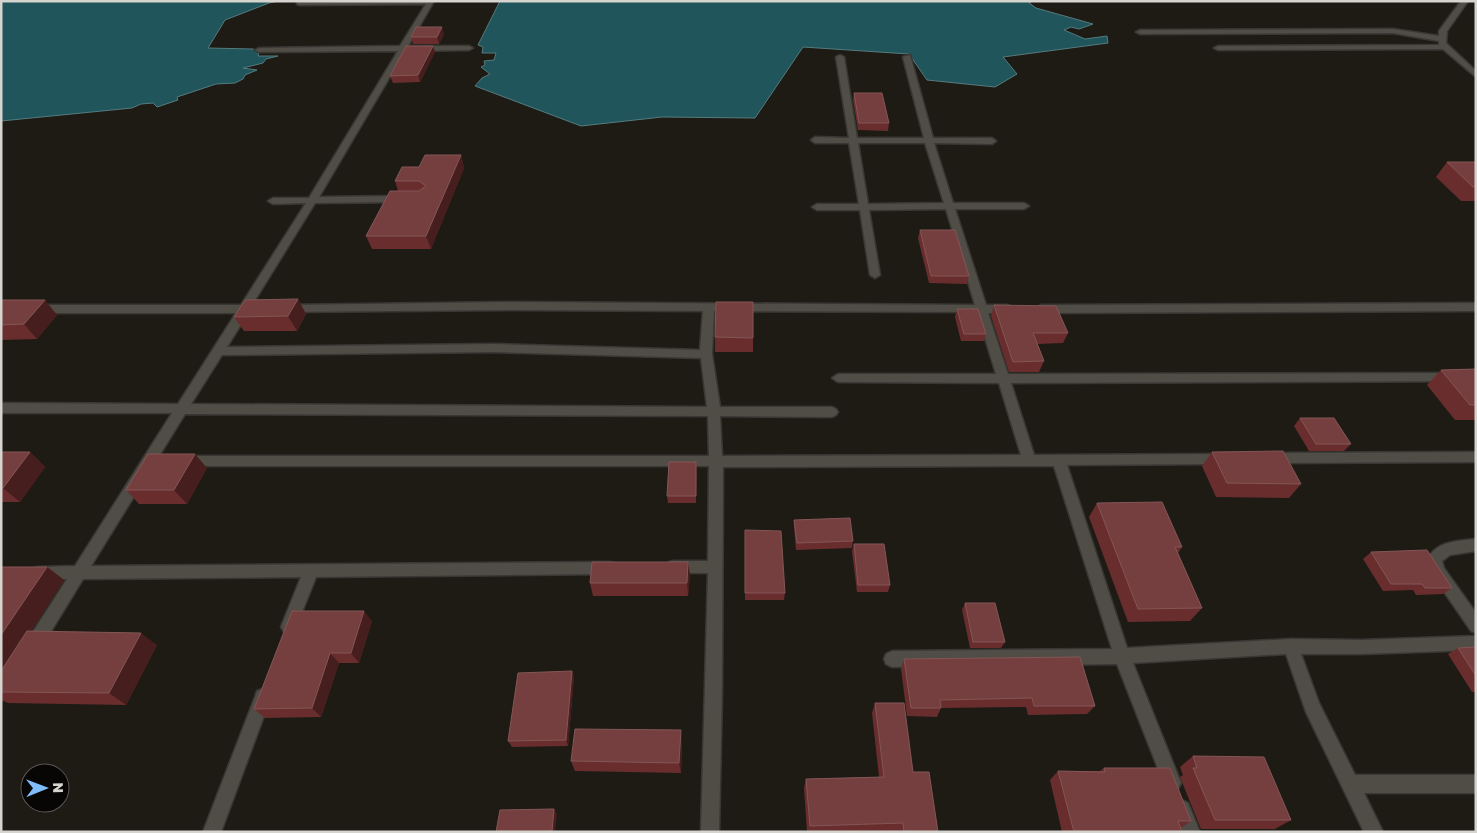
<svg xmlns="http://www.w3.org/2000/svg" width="1477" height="833" viewBox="0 0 1477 833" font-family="'Golos Text',sans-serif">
<rect width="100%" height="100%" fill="#1e1b15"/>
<path fill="#1f555b" stroke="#567b7e" d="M1,1H279L269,3L225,20L208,48L253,49L259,51L258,56H278L266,59L263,63L243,68L257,70L245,75L243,79L235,83L216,84L177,97L178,100L157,107L153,103L141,104L132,108L1,121Z
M500,1H1033L1029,3L1036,8L1093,24L1079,29L1071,27L1064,30L1085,39L1107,36L1108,43L1003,57L1017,74L995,87L927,80L909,54L803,47L755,118L662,117L581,126L475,86L482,78L490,74L481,67L485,65L484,61L494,60L496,53H482L483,47L478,45Z"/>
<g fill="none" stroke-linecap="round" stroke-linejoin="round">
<defs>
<path id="minor" d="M434,1L408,46H469L473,48L469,50L405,51L319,197L402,196L407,199L402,202L315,203L252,305L260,306L262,309L256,313H248L227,347L494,344L700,350L703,311L511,310L282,312L280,309L286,305L511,302L975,305L946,209L869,210L880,275L875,278L870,275L860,210H817L812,207L817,204H859L849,143H815L811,140L815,137L849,138L836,57L840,55L844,57L857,138H924L903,57L910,55L933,138H992L996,141L992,144L934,143L953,203H1024L1029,206L1024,209H955L986,305H1008L1014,309L1008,313H988L1008,374L1476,373V381L1011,383L1034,455L1223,454L1228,455L1230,459L1228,463L1223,464L1067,465L1127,648L1291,639L1361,640L1476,636V650L1361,654H1301L1319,703L1355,775H1476V793H1364L1383,832H1364L1306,712L1286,654L1133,663L1181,783L1178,789L1172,792L1166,789L1117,664L892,667L886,664L884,659L886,654L892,651L1112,649L1054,466L723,467L722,692L719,832H701L708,573H674L669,572L667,567L669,562L674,561H708L709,466H186L181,465L179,461L181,457L186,456H709L708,416L185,414L91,566L609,562L614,563L616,568L614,573L609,574L316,577L294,632L289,634L284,632L281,627L301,577L83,579L39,651L33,653L27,651L25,646L27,641L67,579H39L34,578L32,573L34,568L39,567L75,566L172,413H1V403L178,404L236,313H1V305H241L306,203L273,204L268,201L273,198H309L398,51L259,52L255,50L259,48L400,46L426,4L299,5L297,4V2ZM858,143H925L944,203L868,204ZM714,311L977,312L996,374H838L832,378L838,382L999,383L1021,455L722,456L720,416L832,417L836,415L838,412L836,409L832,407H720L712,354ZM494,352L701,358L707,407L191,404L222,355Z
M1461,1H1468L1447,31L1446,43L1476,71V77L1443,49L1218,50L1214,48L1218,46L1439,45V41L1393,33L1140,34L1136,32L1140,30L1393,29L1439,36V31Z
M1476,303V311L1041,313L1035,309L1041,305Z
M1476,452V462L1271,463L1266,462L1264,458L1266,454L1271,453Z
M1476,539V551L1450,555L1442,561L1444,568L1476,613V633L1471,631L1433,576L1427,560C1436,541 1457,541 1476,539Z
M263,689L269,691L271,697L221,832H203L255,697L257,691Z
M1182,800L1188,803L1200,832H1182L1173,809L1176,803Z"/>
</defs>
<use href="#minor" stroke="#393734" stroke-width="3"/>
<use href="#minor" fill="#504d46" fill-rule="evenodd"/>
</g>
<path fill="#692d2e" d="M444,34L439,44H413L411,37Z
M433,46L435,52L420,82L393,83L390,76Z
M854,93L889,123L888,131L858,130L853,100Z
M461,155L464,168L431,249H372L366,236L398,191L395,181L419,167Z
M1447,162H1476V201H1461L1436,177Z
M920,230L969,276L967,284L929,283L918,238Z
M298,299L306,314L297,331H244L234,317Z
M1,300L57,315L37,339L1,340Z
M753,302V352H715V337Z
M994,305L1068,333L1063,343L1037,344L1044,361L1039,372H1009L991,316Z
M957,309L986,334L984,341H961L955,317Z
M1476,369V420H1455L1427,385L1441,370Z
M1300,418L1351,444L1344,451H1309L1294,426Z
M1,452H30L45,467L20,502H1Z
M1212,452L1301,484L1289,498L1216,497L1202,466Z
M696,462V503H668L667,496Z
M207,468L187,504H139L126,490Z
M1097,503L1182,547L1178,553L1202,608L1190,621L1128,622L1089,517Z
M794,520L853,541L852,548L796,550L794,527Z
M745,530L785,593L784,600H745Z
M854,544L890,585L888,592H857L852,551Z
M1371,552L1452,588L1443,594L1416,595L1413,590L1383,591L1363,559Z
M688,562L690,575L688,596H593L590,583Z
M1,567H47L64,580L31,631L157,645L126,705L8,703L1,700Z
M965,603L1005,642L1001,648H970L962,610Z
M372,621L359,663H339L321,717L265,718L254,709Z
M1476,647V692H1472L1448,654L1458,648Z
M904,659L1095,706L1087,714L1028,715L1026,707L941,708L937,717L907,716L901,669Z
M572,671L574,677L568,746L512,747L508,741Z
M875,703L913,772L938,832H807L804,788L806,779L879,777L872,713Z
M682,741L681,773L575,771L571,761Z
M1193,756L1291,820L1275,829H1201L1180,777L1183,775L1180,767Z
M1104,768L1191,821L1181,828L1182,832H1062L1050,780L1058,771H1100Z"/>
<path fill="#461e1d" d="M442,27L444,34L439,44L437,37Z
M433,46L435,52L420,82L418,75Z
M461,155L464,168L431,249L426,236Z
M298,299L306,314L297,331L288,316Z
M45,300L57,315L37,339L24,324Z
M30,452L45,467L20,502L3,488Z
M195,454L207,468L187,504L174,490Z
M696,462L697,470L696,503Z
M688,562L690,575L688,596L687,583Z
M47,567L64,580L1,677V635Z
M364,611L372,621L359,663L351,653Z
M141,633L157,645L126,705L109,693Z
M330,653L339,663L321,717L312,708Z
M572,671L574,677L568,746L566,740Z
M681,730L682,741L681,773L679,763Z
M554,809L557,814L555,832H552Z"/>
<path fill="#753f3f" stroke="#845656" d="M416,27H442L437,37H411Z
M406,46H433L418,75L390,76Z
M854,93H882L889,123H859Z
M425,155H461L426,236H366L390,191H419L426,186L419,181H395L402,167H419Z
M1447,162H1476V187H1473Z
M920,230H955L969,276H931Z
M298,299L288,316L234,317L245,300Z
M1,300H45L24,324L1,325Z
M716,302H753V338L715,337Z
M994,305L1056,306L1068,333H1033L1044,361L1013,362Z
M957,309H978L986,334H964Z
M1476,369V405H1470L1441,370Z
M1300,418H1334L1351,444H1316Z
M1283,451L1301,484L1227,483L1212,452Z
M1,452H30L3,488H1Z
M148,454H195L174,490H126Z
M669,462H696V496H667Z
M1162,502L1182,547H1175L1202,608L1138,609L1097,503Z
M850,518L853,541L797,543L794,520Z
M745,530L781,531L785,593H745Z
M854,544H884L890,585H858Z
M1427,550L1452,588H1425L1422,584H1391L1371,552Z
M592,562H688L687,583H590Z
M1,567H47L1,635Z
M965,603H995L1005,642H973Z
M292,611H364L351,653H330L312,708L254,709Z
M27,631L141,633L109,693L1,692V671Z
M1476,647V676L1458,648Z
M1080,657L1095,706H1034L1032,698L940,700L941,708H911L904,659Z
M572,671L566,740L508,741L518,673Z
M875,703H904L913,772H929L938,832H904L903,823L810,826L806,779L884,777Z
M575,729L681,730L679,763L571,761Z
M1193,756L1264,757L1291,820H1215L1193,768H1197Z
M1104,768H1170L1191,821H1178L1182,832H1074L1058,771L1105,772Z
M554,809L552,832H496L500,810Z"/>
<rect width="1477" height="833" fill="none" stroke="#d5d4cf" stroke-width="5"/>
<g transform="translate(45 788) rotate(89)"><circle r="24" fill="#070605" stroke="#595856"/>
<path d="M0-4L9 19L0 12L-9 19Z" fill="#81bdfa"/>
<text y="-8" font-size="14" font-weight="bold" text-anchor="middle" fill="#d5d4cf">N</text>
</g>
</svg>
